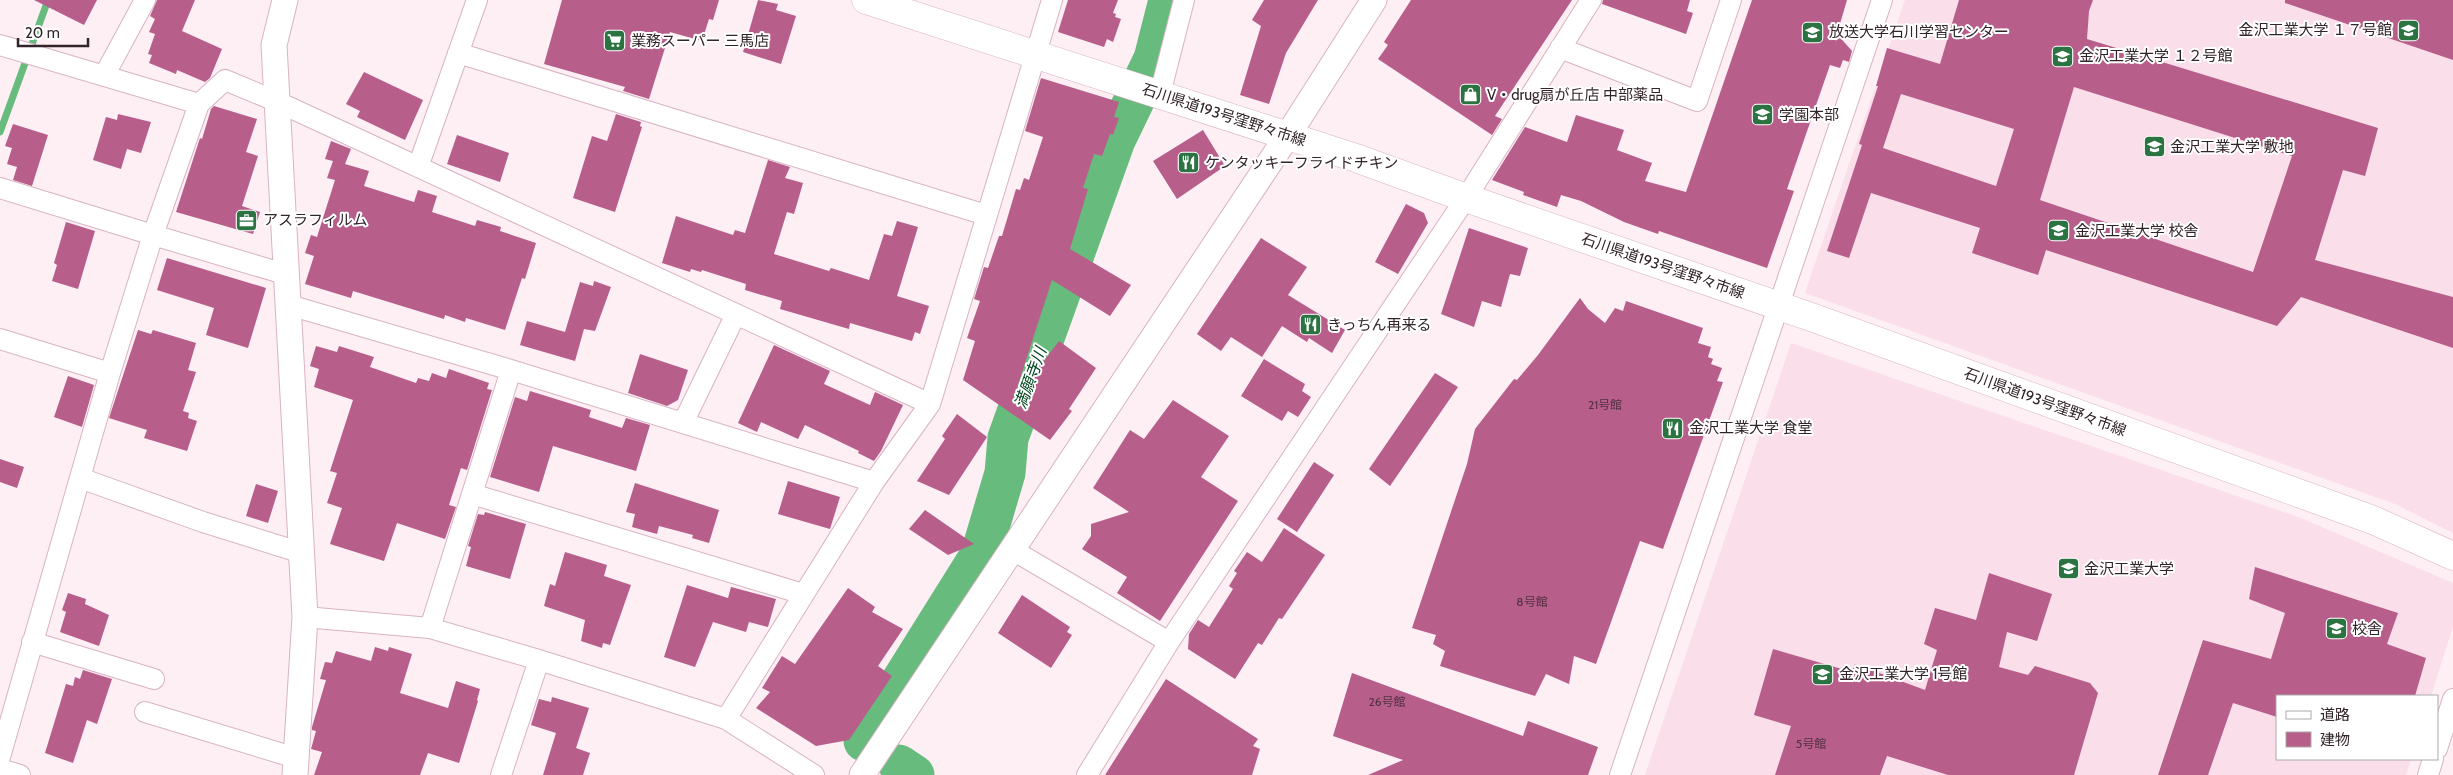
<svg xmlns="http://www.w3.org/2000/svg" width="2453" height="775" viewBox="0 0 2453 775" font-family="Cabin,'Noto Sans JP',sans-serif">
<rect width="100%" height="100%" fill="#feeff5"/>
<path fill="#fadeea" d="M1905,0H2453V533L2395,504L1805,293Z
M1791,343L2301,518L2453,583V626L2431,696H2277V759H2411L2406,775H1645Z"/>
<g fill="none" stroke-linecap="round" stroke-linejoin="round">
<path stroke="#67bc7d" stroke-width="7" d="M0,132L48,0"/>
<path stroke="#67bc7d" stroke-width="41" d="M864,741L981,554L1005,473L1008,438L1115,140L1154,59L1169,0
M899,765L914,775"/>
</g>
<path fill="#b75e8a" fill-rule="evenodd" d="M34,0H97L84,25Z
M157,0H195L182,31L222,49L210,78L205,82L177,70L176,74L149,63L152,55L148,54L155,34L149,32L155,19L150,16Z
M562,0H719L713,20L709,19L702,41L670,32L649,99L623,91L625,87L544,64Z
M758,0L778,4L776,10L796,16L781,64L743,52Z
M1068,0H1118L1113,13L1116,14L1115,17L1121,19L1113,42L1107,39L1104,47L1058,32Z
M1264,0H1318L1286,53L1269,104L1240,95L1261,26L1252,20Z
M1411,0H1572L1495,116L1502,119L1492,135L1378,59L1388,45L1384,42Z
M1603,0H1690L1687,11L1693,13L1686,34L1602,4Z
M1752,0H1847L1837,34L1852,51L1849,62L1843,60L1840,68L1830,65L1787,189L1794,191L1767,268L1659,231L1658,234L1624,222L1581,201L1561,195L1557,207L1523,195L1524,192L1492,180L1525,127L1567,142L1576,115L1624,130L1617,150L1652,163L1645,181L1686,192Z
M1959,0H2093L2089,11L2087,39L2378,128L2365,176L2343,170L2315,260L2453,297V348L2301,297L2277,326L2046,250L2038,275L1972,253L1980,228L1871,193L1849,258L1827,251L1862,145L1859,144L1878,86H1876L1887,48L1940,64ZM2074,87L2292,156L2253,272L2040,200ZM1901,94L2014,129L1996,186L1883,148Z
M2285,0H2453V60L2285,3Z
M364,72L423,100L405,140L357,117L360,111L346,104Z
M1041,78L1119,102L1114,117L1119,118L1113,135L1110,134L1102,156L1094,154L1083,188L1088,189L1070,249L1131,285L1110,316L1052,280L1012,403L1059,341L1096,368L1069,409L1072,411L1050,440L963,380L975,341L967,338L980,301L974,299L984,267L988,268L999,236H1002L1016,189L1020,190L1024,178L1029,180L1043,137L1025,131Z
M214,106L257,119L246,152L258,156L242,206L260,212L253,234L176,212L200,138L202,139L211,109Z
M118,114L151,122L141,153L127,149L121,169L93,160L106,117L117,120Z
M616,114L641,122L640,126L642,127L615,212L573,198L592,136L607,141Z
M13,124L48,135L32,186L13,180L17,167L7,164L12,148L5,146Z
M1203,130L1225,166L1177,199L1153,161Z
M457,135L509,153L500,182L447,164Z
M331,141L351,149L345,164L369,171L364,186L414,202L418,190L437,196L432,212L475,226L477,220L501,227L500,231L536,243L525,279L522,278L505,330L466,318L465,322L445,315L444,319L353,291L351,298L305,284L314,256L305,253L311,235L317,237L335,180L327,178L333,161L325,159Z
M768,160L790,167L785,178L803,183L794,214L787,212L774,254L829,271L831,268L869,280L884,234L892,236L897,221L918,227L897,296L929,306L920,334L915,332L912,341L850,323L849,329L780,309L782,301L745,290L746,284L702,270L701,272L691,269L690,272L662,263L676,216L733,235L735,230L745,233Z
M1406,204L1424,213L1428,223L1398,274L1375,262Z
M66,222L95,231L78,289L52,281L57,265L54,263Z
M1469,228L1528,248L1520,276L1510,274L1501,307L1482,301L1474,327L1441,314Z
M1261,238L1307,267L1288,295L1345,330L1332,353L1309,338L1307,342L1282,326L1262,357L1231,337L1221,351L1197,334Z
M167,258L266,288L248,348L206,335L214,308L157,290Z
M594,281L611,287L595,331L584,329L575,361L520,345L527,321L565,332L580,282L593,286Z
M1580,298L1588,309L1605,323L1615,308L1623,311L1626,301L1703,328L1698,343L1711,347L1708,357L1713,359L1711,364L1722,368L1717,381L1723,382L1663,549L1640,541L1596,664L1574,656L1569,684L1546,674L1535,696L1440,666L1445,651L1433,644L1436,635L1412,628L1467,464L1475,429L1514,379L1517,380L1538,355Z
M138,330L151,334L153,330L196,343L188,370L196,372L183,411L189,413L188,418L197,421L187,451L144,438L147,430L109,418Z
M774,345L830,371L824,384L870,405L875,392L903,405L881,451L874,461L858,453L859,451L805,425L798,439L761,422L757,432L738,423Z
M316,346L337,352L339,346L374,357L370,367L416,383L418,378L429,381L432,373L446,378L449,369L489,383L487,389L492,390L467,470L461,468L449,505L456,507L445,539L397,523L384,561L330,544L342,508L327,503L337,473L330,471L353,400L314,387L319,369L310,366Z
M640,354L688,370L678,400L667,406L628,393Z
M1264,359L1305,384L1302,391L1311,397L1298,417L1288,411L1282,421L1241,396Z
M1435,373L1458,387L1390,486L1369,469Z
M68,376L94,385L82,427L54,417Z
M530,391L591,410L589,417L622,428L626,418L650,425L636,471L553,446L539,492L490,477L515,397L527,401Z
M1173,400L1229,436L1201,477L1238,501L1160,621L1117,593L1127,577L1082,549L1091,536V524L1129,512L1093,488L1130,430L1144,439Z
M957,414L987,437L949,495L917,481L945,439L942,436Z
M0,459L24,467L17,488L0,482Z
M1314,462L1334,475L1297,532L1277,519Z
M788,481L840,497L830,529L778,514Z
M635,483L719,510L709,543L692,538L693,535L659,526L657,534L632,527L635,514L626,512Z
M256,484L278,491L268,523L246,516Z
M925,510L974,544L948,555L909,529Z
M485,512L526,524L510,579L466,566L471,547L468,546L478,514L484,515Z
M1284,528L1325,555L1282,619L1279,618L1262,645L1258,643L1235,679L1188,649L1189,634L1198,620L1209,627L1233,589L1229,586L1237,573L1234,571L1247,552L1262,562Z
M565,552L607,565L604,576L631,585L610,645L603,643L602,648L581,641L585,620L544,606L550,584L555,586Z
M2255,567L2398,613L2387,644L2426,658L2415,696H2277V717L2233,703L2208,775H2158L2203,640L2271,659L2285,613L2249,599Z
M1989,573L2052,594L2037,641L2007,632L1999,667L2028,675L2035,666L2090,683L2098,693L2074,775H1948L1887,756L1880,775H1775L1791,726L1754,715L1773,649L1852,672L1855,664L1925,690L1937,650L1924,644L1935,608L1976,620Z
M687,585L728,598L731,587L776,599L768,627L749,622L746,632L713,622L695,667L664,657Z
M848,588L875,607L872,612L903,629L878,666L892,676L849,740L816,746L756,708L770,692L762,688L782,656L795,664Z
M68,593L86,599L85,604L109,615L99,646L60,632L66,612L62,610Z
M1022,595L1070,627L1067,632L1072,635L1051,668L998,633Z
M375,647L388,651L389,647L412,654L400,693L448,708L456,681L480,689L477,700L478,701L459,763L428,753L420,775H314L322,752L311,749L316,731L312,730V727L326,680L320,679L325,662L332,663L336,651L371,661Z
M83,670L112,679L97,724L87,720L73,763L45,753L66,684L73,686L75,677L80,679Z
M1352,673L1523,736L1528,721L1598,747L1588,775H1368L1403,760L1333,736Z
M1166,679L1258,739L1253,746L1260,749L1252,775H1105Z
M552,697L589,708L576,748L590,753L583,775H543L556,733L531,725L539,699L551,702Z"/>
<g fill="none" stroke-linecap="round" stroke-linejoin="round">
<defs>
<path id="minor" d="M0,45L199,104L153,235L288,275
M1560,48L1697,101L1731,0
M458,53L986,215
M104,76L145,0
M1160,94L1184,0
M199,104L225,80L278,102L930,404
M418,167L477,0
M0,188L153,235L110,373L0,339
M289,305L511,370L874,482
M683,423L736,314
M80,478L203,522L302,553
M472,494L803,594
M1011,549L1169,642L1466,198L1591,0
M305,617L430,628L539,660L726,719L814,775
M430,628L511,370
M32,642L154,679
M145,712L296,758
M726,719L874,482L930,404L1052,0
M2437,749L2453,699
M0,757L110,373
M0,769L20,775
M501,775L539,660
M1087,775L1169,642
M1620,775L1882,0
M2428,775L2433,759"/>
<path id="tertiary" d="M285,0L274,45L305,617L295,775
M862,775L1288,135L1374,0"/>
<path id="secondary" d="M866,0L1356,158L1466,198L1811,317L2373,520L2453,556"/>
</defs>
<use href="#minor" stroke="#d8b3c3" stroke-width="22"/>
<use href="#tertiary" stroke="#d8b3c3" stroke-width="27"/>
<use href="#secondary" stroke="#d8b3c3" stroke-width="29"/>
<use href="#minor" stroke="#fff" stroke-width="20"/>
<use href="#tertiary" stroke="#fff" stroke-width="25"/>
<use href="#secondary" stroke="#fff" stroke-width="28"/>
</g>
<defs>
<symbol id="university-square" viewBox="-11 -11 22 22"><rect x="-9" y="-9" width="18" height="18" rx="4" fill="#2b7442" stroke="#fff"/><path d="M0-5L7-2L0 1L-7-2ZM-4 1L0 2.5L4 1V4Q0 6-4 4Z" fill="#fff"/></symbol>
<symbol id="supermarket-square" viewBox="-11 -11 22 22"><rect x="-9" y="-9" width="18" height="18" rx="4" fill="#2b7442" stroke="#fff"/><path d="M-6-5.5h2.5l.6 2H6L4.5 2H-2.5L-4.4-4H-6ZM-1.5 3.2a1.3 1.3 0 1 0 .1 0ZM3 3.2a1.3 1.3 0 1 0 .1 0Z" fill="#fff"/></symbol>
<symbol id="shop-square" viewBox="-11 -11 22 22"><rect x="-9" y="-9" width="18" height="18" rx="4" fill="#2b7442" stroke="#fff"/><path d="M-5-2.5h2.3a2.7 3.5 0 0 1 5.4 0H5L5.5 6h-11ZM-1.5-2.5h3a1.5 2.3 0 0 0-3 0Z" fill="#fff"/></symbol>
<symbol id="restaurant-square" viewBox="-11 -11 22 22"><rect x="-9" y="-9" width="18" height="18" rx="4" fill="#2b7442" stroke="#fff"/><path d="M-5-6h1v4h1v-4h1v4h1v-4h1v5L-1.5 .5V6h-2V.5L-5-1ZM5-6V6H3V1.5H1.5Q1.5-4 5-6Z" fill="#fff"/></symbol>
<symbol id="office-square" viewBox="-11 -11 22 22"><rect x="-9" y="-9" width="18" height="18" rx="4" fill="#2b7442" stroke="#fff"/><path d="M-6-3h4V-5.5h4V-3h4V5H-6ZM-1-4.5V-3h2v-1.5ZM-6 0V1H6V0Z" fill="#fff"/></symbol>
</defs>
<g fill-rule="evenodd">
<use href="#university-square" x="2396" y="18" width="25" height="25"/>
<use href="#university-square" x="1800" y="20" width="25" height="25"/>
<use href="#supermarket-square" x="602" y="28" width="25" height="25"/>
<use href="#university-square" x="2050" y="44" width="25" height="25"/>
<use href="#shop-square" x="1458" y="82" width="25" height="25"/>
<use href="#university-square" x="1750" y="102" width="25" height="25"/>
<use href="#university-square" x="2142" y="134" width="25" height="25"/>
<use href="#restaurant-square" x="1176" y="150" width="25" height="25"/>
<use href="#office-square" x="234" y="208" width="25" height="25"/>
<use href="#university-square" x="2046" y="218" width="25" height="25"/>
<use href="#restaurant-square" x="1298" y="312" width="25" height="25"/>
<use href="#restaurant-square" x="1660" y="416" width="25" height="25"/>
<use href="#university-square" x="2056" y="556" width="25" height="25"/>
<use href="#university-square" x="2324" y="616" width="25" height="25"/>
<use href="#university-square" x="1810" y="662" width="25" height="25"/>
</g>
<g text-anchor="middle" stroke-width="4" stroke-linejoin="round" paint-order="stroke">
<g font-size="12" fill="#533242">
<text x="1605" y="409">21号館</text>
<text x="1532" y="606">8号館</text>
<text x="1387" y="706">26号館</text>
<text x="1811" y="748">5号館</text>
</g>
<g font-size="15" fill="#32242a" stroke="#fff" text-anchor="start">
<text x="2392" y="35" text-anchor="end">金沢工業大学 １７号館</text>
<text x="1829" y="37">放送大学石川学習センター</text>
<text x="631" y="46">業務スーパー 三馬店</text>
<text x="2079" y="61">金沢工業大学 １２号館</text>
<text x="1487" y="100">V・drug扇が丘店 中部薬品</text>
<text x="1779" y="120">学園本部</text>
<text x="2170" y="152">金沢工業大学 敷地</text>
<text x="1205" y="168">ケンタッキーフライドチキン</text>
<text x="263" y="225">アスラフィルム</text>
<text x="2075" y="236">金沢工業大学 校舎</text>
<text x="1327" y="330">きっちん再来る</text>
<text x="1689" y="433">金沢工業大学 食堂</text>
<text x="2084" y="574">金沢工業大学</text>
<text x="2352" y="634">校舎</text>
<text x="1839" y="679">金沢工業大学 1号館</text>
</g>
<g font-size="15" fill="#32242a" stroke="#fff">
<text transform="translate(1224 115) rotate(18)" y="5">石川県道193号窪野々市線</text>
<text transform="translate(1663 266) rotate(19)" y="5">石川県道193号窪野々市線</text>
<text transform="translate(2045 402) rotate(20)" y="5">石川県道193号窪野々市線</text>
</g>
<g font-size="16" font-style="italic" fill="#01461e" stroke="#fff">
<text transform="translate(1030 378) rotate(-70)" y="6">満願寺川</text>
</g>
</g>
<rect x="2276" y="695" width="162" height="65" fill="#ffffff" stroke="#ada7aa"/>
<rect x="2286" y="711" width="25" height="8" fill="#ffffff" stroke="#ada7aa"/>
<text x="2320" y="720" font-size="15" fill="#32242a">道路</text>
<rect x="2286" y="732" width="25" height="15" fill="#b75e8a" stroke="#ada7aa"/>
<text x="2320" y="745" font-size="15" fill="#32242a">建物</text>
<path d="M18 38v8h70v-8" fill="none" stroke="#32242a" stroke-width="2.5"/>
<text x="25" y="38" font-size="15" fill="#32242a" stroke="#ffffff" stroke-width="4" paint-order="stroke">20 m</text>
</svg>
